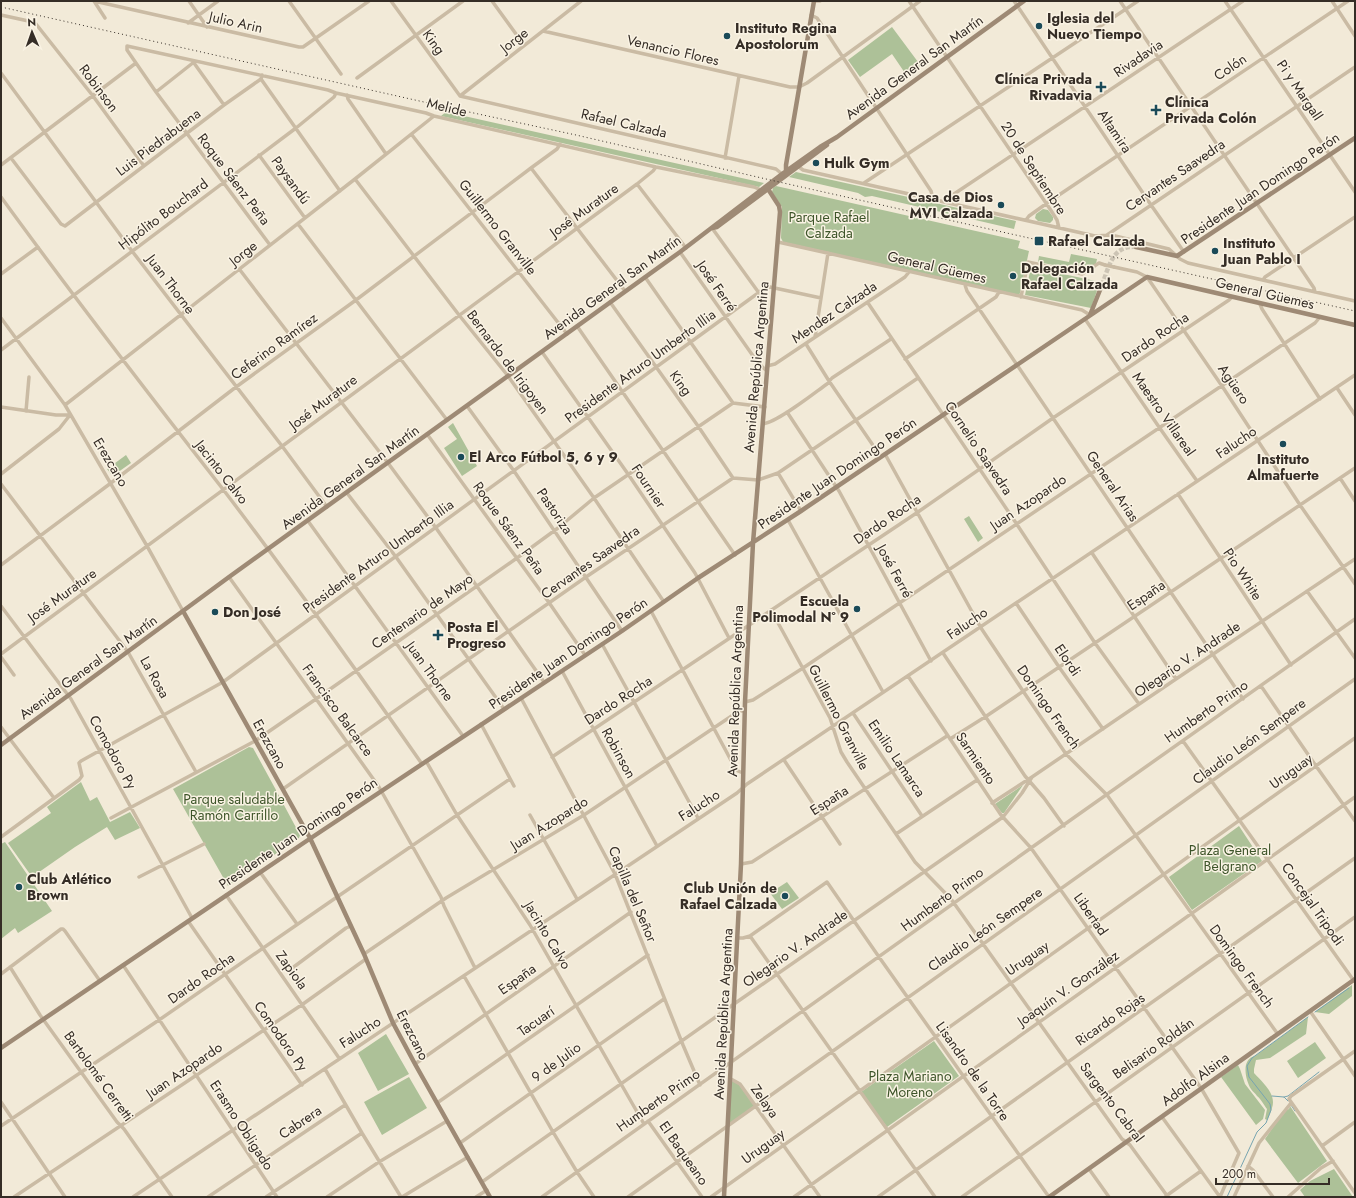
<svg xmlns="http://www.w3.org/2000/svg" width="1356" height="1198" viewBox="0 0 1356 1198" font-family="Jost,sans-serif">
<rect width="100%" height="100%" fill="#f2ead8"/>
<path fill="#adc198" d="M892,27L921,66L907,76L892,54L860,77L848,60Z
M446,112L764,183L759,187L441,116Z
M796,172L1016,221L1014,229L872,196L865,197L858,193L789,177Z
M776,186L1020,241L1018,248L1029,251L1020,293L1019,295L783,242L781,238L782,207L772,192L773,188Z
M1043,209L1048,210L1053,217V220L1050,223L1038,221L1035,218L1036,214Z
M1071,254L1097,259L1094,273L1038,262L1039,256L1069,262Z
M1031,267L1100,282L1091,308L1025,295Z
M453,423L477,466L462,476L444,448L457,439L448,427Z
M126,455L131,463L114,475L111,474L107,469Z
M969,516L983,538L978,542L964,519Z
M249,747L253,748L276,790V792L278,794L300,835L299,838L228,886L173,789Z
M81,782L90,801L97,797L110,822L130,812L140,828L115,840L107,827L75,847L32,877L8,843L51,813L53,816L47,807Z
M1023,785L1004,813H1002L995,804Z
M1239,826L1262,861L1192,910L1169,877Z
M5,842L52,911L18,933L15,928L1,939V844Z
M787,882L799,898L782,909L770,893Z
M1352,985V996L1329,1014L1315,1012Z
M1308,1017L1306,1034L1270,1058L1256,1060L1254,1069V1073C1262,1082 1277,1094 1272,1108C1271,1112 1269,1116 1267,1120L1265,1119L1267,1109C1264,1105 1261,1099 1257,1096C1255,1093 1253,1092 1251,1089C1245,1079 1241,1059 1255,1056Z
M386,1034L409,1074L378,1091L358,1053Z
M934,1041L959,1076L887,1127L861,1092Z
M1315,1042L1326,1058L1298,1078L1287,1061Z
M1238,1065L1240,1069L1245,1084L1265,1110L1263,1119L1256,1125L1221,1077Z
M409,1077L427,1108L382,1135L364,1102Z
M731,1079L735,1080L756,1106L728,1125Z
M1290,1106L1327,1161L1298,1183L1265,1139L1284,1111L1289,1109Z
M1334,1169L1353,1197H1305L1300,1190L1310,1181Z"/>
<g fill="none" stroke-linecap="round" stroke-linejoin="round">
<path stroke="#76a4b0" stroke-width="1" d="M1315,1012L1349,988
M1272,1096L1284,1097L1288,1101
M1284,1097L1288,1096L1319,1072
M1291,1105L1295,1111
M1227,1197L1257,1132L1266,1123L1271,1110L1270,1104L1249,1077L1247,1066L1252,1058L1308,1017"/>
<path stroke="#ccc4b4" stroke-width="4.5" stroke-dasharray="4.5 2" stroke-linecap="butt" d="M1102,285C1109,267 1112,245 1136,247"/>
<path stroke="#cabba4" stroke-width="3.5" d="M94,1L299,47H303L369,1
M94,1L105,18
M189,1L207,27
M289,1L341,74
M391,1L460,96L776,169L782,174
M492,1L524,45
M814,1H820
M909,1L1050,209L1057,220L1059,228
M1014,1L1151,205L1184,252
M1120,1L1314,288L1315,292
M1225,1L1355,192
M1332,1L1355,36
M1,15L33,22L36,24L93,96L144,166
M811,15L817,18L931,191L933,199
M188,23L218,1
M543,31L790,87H799L807,83L920,1
M194,63L224,105
M1,73L132,251L282,446L327,507
M357,78L463,1
M261,79L340,191
M156,92L194,62
M347,95L348,99L386,154
M460,96L581,1
M412,135L567,334
M259,155L305,218
M11,158L61,224L65,226L224,105L261,79L262,75
M725,158L739,76
M1,165L136,63
M799,167L803,170L1095,236L1111,235L1169,249L1180,259L1188,263L1355,301
M531,168L625,291
M355,179L459,315L508,376L594,498L664,602
M864,183L1138,1
M637,184L686,248
M1,197C73,296 147,392 222,488C291,578 357,671 422,764
M951,203L952,197L954,194L1243,1
M1026,220L1029,216L1050,201L1348,1
M298,224L447,420
M712,228L759,293
M1107,235L1355,67
M778,242L1082,310L1090,315
M270,245L156,92L127,50V46L328,90L336,93L426,113L434,116L656,167L754,187L761,190
M680,252L758,363L767,371
M1114,267L1137,272L1147,277L1222,386L1300,505L1355,584
M240,270L388,463L436,528L544,682
M1,274L38,247
M645,277L733,403L765,407
M1263,280L1265,277L1355,217
M965,285L967,291L1243,699
M1021,297L1028,262L1082,274L1099,263L1105,265
M610,302L698,426L733,478
M868,303L1016,523L1095,643L1139,704
M1260,304L1262,309L1320,399
M1,318L65,405L147,546L183,611
M1085,319L1159,427L1197,481
M577,326L735,555
M815,337L828,253
M806,344L829,381L881,457
M1,350L296,128L334,97L336,93
M542,352L628,474L695,573L729,638
M905,359L996,297L999,292
M767,366L775,364L905,277L909,272
M1337,388L1355,415
M65,405L355,179L434,116
M467,406L514,471L622,631
M1,407L56,415H70
M26,411L29,377
M787,412L839,491L931,661
M763,424C778,422 813,394 827,384L832,378L891,339
M427,434L550,604L585,655
M885,454L981,628L1023,691L1066,754L1107,795L1277,1033
M778,473L801,511
M1,474L59,429L70,415
M1340,478L1355,501
M1,484L128,652L196,772
M347,493L396,557L504,709
M1178,494L1291,665
M788,520L883,692
M308,521L463,736
M1092,553L1176,679
M1,565L111,483L236,387L356,300L531,168L557,149L560,144
M229,577L379,787L441,897L444,906L475,968
M1307,591L1355,658
M1016,603L1059,667L1103,729
M1,606L71,699L192,918
M771,610L830,718L841,752L847,762L915,862L951,899L1122,1139L1130,1145L1168,1197
M651,611L733,764L738,771L743,773
M602,644L698,818
M943,653L1025,776L1044,798L1064,826
M1,654L637,184L653,171L656,167
M1,657L14,675
M562,671L657,846
M908,676L1001,815L1031,848L1201,1088L1239,1153L1220,1197
M1261,686L1316,766L1355,821
M521,698L615,874L683,1045L700,1085
M745,702L753,700L803,668L1285,343L1315,323L1320,317
M853,713L922,816
M481,724L514,786
M1,727L54,798
M950,739L985,717L1355,468
M1183,741L1354,981
M552,757L918,512L1053,418L1229,300L1232,297
M784,760L840,844
M426,761L457,815L530,925L644,1124
M283,789L586,577L733,478L758,480L778,473L918,378
M992,803L1032,777L1176,679L1355,559
M530,815L577,899
M111,818L255,741L316,699L517,558L558,528L594,498L733,403
M896,834L977,780
M1,837L79,780L82,776L79,763L81,761L223,682L765,288L770,287L821,298
M741,864L752,862L947,736
M260,872L297,924
M139,877L204,844
M226,895L339,1058
M188,921L302,1085
M750,936L935,1197
M737,938H743L750,936L827,882L879,957L1049,1197
M364,954L446,898L584,815L739,711H745
M123,965L277,1197
M10,967L40,1015L117,1122L124,1129L172,1197
M291,969L346,928L351,926
M1,974L61,929H63L65,931L100,981
M464,976L553,1132L577,1172L594,1197
M1310,1011L1355,1076
M1355,1051L1291,1096L1289,1099L1355,1193
M415,1064L631,912
M325,1069L362,1133L401,1197
M731,1079L740,1084L820,1197
M1,1102L65,1197
M437,1103L648,955
M1162,1117L1220,1197
M648,1121L702,1197
M1,1126L159,1020L337,897L510,779
M460,1143L664,999
M1322,1146L1355,1122
M1248,1166L1253,1170L1273,1197
M1089,1169L1109,1197
M482,1182L734,1004L1003,817L1022,793L1032,777
M1166,1196L1201,1171
M14,1197L303,1004L366,959
M133,1197L737,793L747,784L1355,375
M208,1197L345,1105
M266,1197L362,1133
M327,1197L379,1162L447,1121
M402,1197L468,1157
M476,1197L487,1190
M542,1197L1031,848L1355,619
M628,1197L1355,679
M711,1197L1355,738
M794,1197L1355,797
M878,1197L1355,858
M962,1197L1355,917
M1234,1197L1259,1143L1291,1103
M1288,1197L1321,1168L1333,1161"/>
<path stroke="#9e8a75" stroke-width="4.5" d="M786,171V165L814,1
M712,228L717,227L827,145
M1136,247L1177,256L1355,138
M1090,315L1102,285
M183,611L310,838L364,954L393,1023L415,1064L490,1197
M1,745L229,577L680,252L782,174L820,147L837,137L1024,1
M1,1048L305,842L622,631L698,578L801,511L1147,277L1355,325
M724,1197L741,864L745,702L753,543L780,212L779,206L768,189
M1049,1197L1355,979"/>
<path stroke="#352d26" stroke-width="1" stroke-dasharray="1 3" stroke-linecap="butt" d="M1,7L455,109L576,135L779,182L1355,311"/>
<path stroke="#cabba4" stroke-width="3.5" d="M1105,265L1114,267"/>
</g>
<g fill="#1a4a58" stroke="#faf3e4" stroke-width="1.5">
<circle cx="1039" cy="26" r="4"/>
<circle cx="727" cy="36" r="4"/>
<path d="M1099 81h4v4h4v4h-4v4h-4v-4h-4v-4h4z"/>
<path d="M1154 104h4v4h4v4h-4v4h-4v-4h-4v-4h4z"/>
<circle cx="816" cy="163" r="4"/>
<circle cx="1001" cy="205" r="4"/>
<rect x="1034" y="236" width="10" height="10" rx="2"/>
<circle cx="1215" cy="251" r="4"/>
<circle cx="1013" cy="276" r="4"/>
<circle cx="1283" cy="444" r="4"/>
<circle cx="461" cy="457" r="4"/>
<circle cx="857" cy="609" r="4"/>
<circle cx="215" cy="612" r="4"/>
<path d="M436 629h4v4h4v4h-4v4h-4v-4h-4v-4h4z"/>
<circle cx="19" cy="887" r="4"/>
<circle cx="785" cy="896" r="4"/>
</g>
<g text-anchor="middle" stroke-width="3" stroke-linejoin="round" paint-order="stroke">
<g font-size="14" font-weight="bold" fill="#352d26" stroke="#faf3e4" text-anchor="start">
<text x="1047" y="23">Iglesia del<tspan x="1047" dy="16">Nuevo Tiempo</tspan></text>
<text x="735" y="33">Instituto Regina<tspan x="735" dy="16">Apostolorum</tspan></text>
<text x="1092" y="84" text-anchor="end">Clínica Privada<tspan x="1092" dy="16">Rivadavia</tspan></text>
<text x="1165" y="107">Clínica<tspan x="1165" dy="16">Privada Colón</tspan></text>
<text x="824" y="168">Hulk Gym</text>
<text x="993" y="202" text-anchor="end">Casa de Dios<tspan x="993" dy="16">MVI Calzada</tspan></text>
<text x="1048" y="246">Rafael Calzada</text>
<text x="1223" y="248">Instituto<tspan x="1223" dy="16">Juan Pablo I</tspan></text>
<text x="1021" y="273">Delegación<tspan x="1021" dy="16">Rafael Calzada</tspan></text>
<text x="469" y="462">El Arco Fútbol 5, 6 y 9</text>
<text x="1283" y="464" text-anchor="middle">Instituto<tspan x="1283" dy="16">Almafuerte</tspan></text>
<text x="849" y="606" text-anchor="end">Escuela<tspan x="849" dy="16">Polimodal Nº 9</tspan></text>
<text x="223" y="617">Don José</text>
<text x="447" y="632">Posta El<tspan x="447" dy="16">Progreso</tspan></text>
<text x="27" y="884">Club Atlético<tspan x="27" dy="16">Brown</tspan></text>
<text x="777" y="893" text-anchor="end">Club Unión de<tspan x="777" dy="16">Rafael Calzada</tspan></text>
</g>
<g font-size="14" fill="#352d26" stroke="#faf3e4">
<text transform="translate(236 22) rotate(13)" y="5">Julio Arin</text>
<text transform="translate(514 40) rotate(-38)" y="5">Jorge</text>
<text transform="translate(434 42) rotate(54)" y="5">King</text>
<text transform="translate(673 50) rotate(13)" y="5">Venancio Flores</text>
<text transform="translate(1138 58) rotate(-34)" y="5">Rivadavia</text>
<text transform="translate(914 67) rotate(-36)" y="5">Avenida General San Martín</text>
<text transform="translate(1230 67) rotate(-34)" y="5">Colón</text>
<text transform="translate(99 88) rotate(53)" y="5">Robinson</text>
<text transform="translate(1300 90) rotate(56)" y="5">Pi y Margall</text>
<text transform="translate(447 107) rotate(14)" y="5">Melide</text>
<text transform="translate(624 123) rotate(13)" y="5">Rafael Calzada</text>
<text transform="translate(1115 131) rotate(56)" y="5">Altamira</text>
<text transform="translate(158 142) rotate(-37)" y="5">Luis Piedrabuena</text>
<text transform="translate(1034 168) rotate(57)" y="5">20 de Septiembre</text>
<text transform="translate(1175 175) rotate(-34)" y="5">Cervantes Saavedra</text>
<text transform="translate(234 179) rotate(53)" y="5">Roque Sáenz Peña</text>
<text transform="translate(291 180) rotate(54)" y="5">Paysandú</text>
<text transform="translate(1260 188) rotate(-34)" y="5">Presidente Juan Domingo Perón</text>
<text transform="translate(584 210) rotate(-36)" y="5">José Murature</text>
<text transform="translate(163 214) rotate(-37)" y="5">Hipólito Bouchard</text>
<text transform="translate(498 227) rotate(52)" y="5">Guillermo Granville</text>
<text transform="translate(243 253) rotate(-38)" y="5">Jorge</text>
<text transform="translate(937 267) rotate(13)" y="5">General Güemes</text>
<text transform="translate(171 284) rotate(53)" y="5">Juan Thorne</text>
<text transform="translate(717 286) rotate(55)" y="5">José Ferré</text>
<text transform="translate(612 287) rotate(-36)" y="5">Avenida General San Martín</text>
<text transform="translate(1265 293) rotate(13)" y="5">General Güemes</text>
<text transform="translate(834 312) rotate(-34)" y="5">Mendez Calzada</text>
<text transform="translate(1155 337) rotate(-34)" y="5">Dardo Rocha</text>
<text transform="translate(274 346) rotate(-36)" y="5">Ceferino Ramírez</text>
<text transform="translate(508 362) rotate(53)" y="5">Bernardo de Irigoyen</text>
<text transform="translate(640 366) rotate(-36)" y="5">Presidente Arturo Umberto Illia</text>
<text transform="translate(756 367) rotate(-85)" y="5">Avenida República Argentina</text>
<text transform="translate(681 383) rotate(54)" y="5">King</text>
<text transform="translate(1234 384) rotate(56)" y="5">Agüero</text>
<text transform="translate(323 402) rotate(-37)" y="5">José Murature</text>
<text transform="translate(1164 414) rotate(55)" y="5">Maestro Villareal</text>
<text transform="translate(1236 442) rotate(-34)" y="5">Falucho</text>
<text transform="translate(979 448) rotate(56)" y="5">Cornelio Saavedra</text>
<text transform="translate(111 462) rotate(59)" y="5">Erezcano</text>
<text transform="translate(222 472) rotate(52)" y="5">Jacinto Calvo</text>
<text transform="translate(837 473) rotate(-34)" y="5">Presidente Juan Domingo Perón</text>
<text transform="translate(350 477) rotate(-36)" y="5">Avenida General San Martín</text>
<text transform="translate(649 486) rotate(56)" y="5">Fournier</text>
<text transform="translate(1113 486) rotate(56)" y="5">General Arias</text>
<text transform="translate(1028 502) rotate(-34)" y="5">Juan Azopardo</text>
<text transform="translate(555 511) rotate(56)" y="5">Pastoriza</text>
<text transform="translate(887 519) rotate(-34)" y="5">Dardo Rocha</text>
<text transform="translate(509 528) rotate(54)" y="5">Roque Sáenz Peña</text>
<text transform="translate(378 556) rotate(-36)" y="5">Presidente Arturo Umberto Illia</text>
<text transform="translate(590 562) rotate(-35)" y="5">Cervantes Saavedra</text>
<text transform="translate(895 571) rotate(61)" y="5">José Ferré</text>
<text transform="translate(1243 574) rotate(57)" y="5">Pio White</text>
<text transform="translate(62 595) rotate(-36)" y="5">José Murature</text>
<text transform="translate(1146 595) rotate(-34)" y="5">España</text>
<text transform="translate(422 611) rotate(-35)" y="5">Centenario de Mayo</text>
<text transform="translate(967 623) rotate(-34)" y="5">Falucho</text>
<text transform="translate(568 653) rotate(-34)" y="5">Presidente Juan Domingo Perón</text>
<text transform="translate(1187 659) rotate(-34)" y="5">Olegario V. Andrade</text>
<text transform="translate(1068 660) rotate(56)" y="5">Elordi</text>
<text transform="translate(88 667) rotate(-36)" y="5">Avenida General San Martín</text>
<text transform="translate(430 671) rotate(54)" y="5">Juan Thorne</text>
<text transform="translate(155 677) rotate(61)" y="5">La Rosa</text>
<text transform="translate(735 691) rotate(-88)" y="5">Avenida República Argentina</text>
<text transform="translate(618 700) rotate(-33)" y="5">Dardo Rocha</text>
<text transform="translate(1049 707) rotate(55)" y="5">Domingo French</text>
<text transform="translate(338 710) rotate(54)" y="5">Francisco Balcarce</text>
<text transform="translate(1206 711) rotate(-35)" y="5">Humberto Primo</text>
<text transform="translate(839 717) rotate(63)" y="5">Guillermo Granville</text>
<text transform="translate(1249 741) rotate(-36)" y="5">Claudio León Sempere</text>
<text transform="translate(270 744) rotate(61)" y="5">Erezcano</text>
<text transform="translate(113 752) rotate(61)" y="5">Comodoro Py</text>
<text transform="translate(619 753) rotate(61)" y="5">Robinson</text>
<text transform="translate(897 758) rotate(56)" y="5">Emilio Lamarca</text>
<text transform="translate(976 758) rotate(56)" y="5">Sarmiento</text>
<text transform="translate(1291 771) rotate(-36)" y="5">Uruguay</text>
<text transform="translate(829 800) rotate(-33)" y="5">España</text>
<text transform="translate(699 805) rotate(-33)" y="5">Falucho</text>
<text transform="translate(549 823) rotate(-32)" y="5">Juan Azopardo</text>
<text transform="translate(298 833) rotate(-34)" y="5">Presidente Juan Domingo Perón</text>
<text transform="translate(633 894) rotate(67)" y="5">Capilla del Señor</text>
<text transform="translate(942 899) rotate(-36)" y="5">Humberto Primo</text>
<text transform="translate(1313 904) rotate(55)" y="5">Concejal Tripodi</text>
<text transform="translate(1091 914) rotate(55)" y="5">Libertad</text>
<text transform="translate(985 929) rotate(-35)" y="5">Claudio León Sempere</text>
<text transform="translate(548 935) rotate(59)" y="5">Jacinto Calvo</text>
<text transform="translate(795 948) rotate(-35)" y="5">Olegario V. Andrade</text>
<text transform="translate(1027 958) rotate(-35)" y="5">Uruguay</text>
<text transform="translate(1242 966) rotate(54)" y="5">Domingo French</text>
<text transform="translate(292 970) rotate(54)" y="5">Zapiola</text>
<text transform="translate(201 978) rotate(-35)" y="5">Dardo Rocha</text>
<text transform="translate(517 979) rotate(-35)" y="5">España</text>
<text transform="translate(1068 988) rotate(-35)" y="5">Joaquín V. González</text>
<text transform="translate(723 1014) rotate(-87)" y="5">Avenida República Argentina</text>
<text transform="translate(1110 1019) rotate(-35)" y="5">Ricardo Rojas</text>
<text transform="translate(536 1021) rotate(-35)" y="5">Tacuarí</text>
<text transform="translate(360 1032) rotate(-33)" y="5">Falucho</text>
<text transform="translate(413 1035) rotate(63)" y="5">Erezcano</text>
<text transform="translate(281 1036) rotate(55)" y="5">Comodoro Py</text>
<text transform="translate(1153 1048) rotate(-35)" y="5">Belisario Roldán</text>
<text transform="translate(556 1062) rotate(-36)" y="5">9 de Julio</text>
<text transform="translate(184 1070) rotate(-34)" y="5">Juan Azopardo</text>
<text transform="translate(973 1071) rotate(55)" y="5">Lisandro de la Torre</text>
<text transform="translate(99 1076) rotate(54)" y="5">Bartolomé Cerretti</text>
<text transform="translate(1195 1079) rotate(-36)" y="5">Adolfo Alsina</text>
<text transform="translate(658 1100) rotate(-35)" y="5">Humberto Primo</text>
<text transform="translate(765 1101) rotate(55)" y="5">Zelaya</text>
<text transform="translate(1112 1102) rotate(53)" y="5">Sargento Cabral</text>
<text transform="translate(300 1122) rotate(-34)" y="5">Cabrera</text>
<text transform="translate(242 1125) rotate(57)" y="5">Erasmo Obligado</text>
<text transform="translate(763 1146) rotate(-36)" y="5">Uruguay</text>
<text transform="translate(684 1153) rotate(55)" y="5">El Baqueano</text>
</g>
<g font-size="14" fill="#3d5429" stroke="#faf3e4">
<text x="829" y="222">Parque Rafael<tspan x="829" dy="16">Calzada</tspan></text>
<text x="234" y="804">Parque saludable<tspan x="234" dy="16">Ramón Carrillo</tspan></text>
<text x="1230" y="855">Plaza General<tspan x="1230" dy="16">Belgrano</tspan></text>
<text x="910" y="1081">Plaza Mariano<tspan x="910" dy="16">Moreno</tspan></text>
</g>
</g>
<rect width="1356" height="1198" fill="none" stroke="#352d26" stroke-width="4"/>
<g transform="translate(32 32) rotate(358)" stroke="#faf3e4" stroke-width="3" paint-order="stroke">
<path d="M0-3L7 15L0 10L-7 15Z" fill="#352d26"/>
<text y="-6" font-size="11" font-weight="bold" text-anchor="middle" fill="#352d26">N</text>
</g>
<path d="M1216 1178v6h113v-6" fill="none" stroke="#352d26" stroke-width="2"/>
<text x="1222" y="1178" font-size="12" fill="#352d26" stroke="#faf3e4" stroke-width="3" paint-order="stroke">200 m</text>
</svg>
